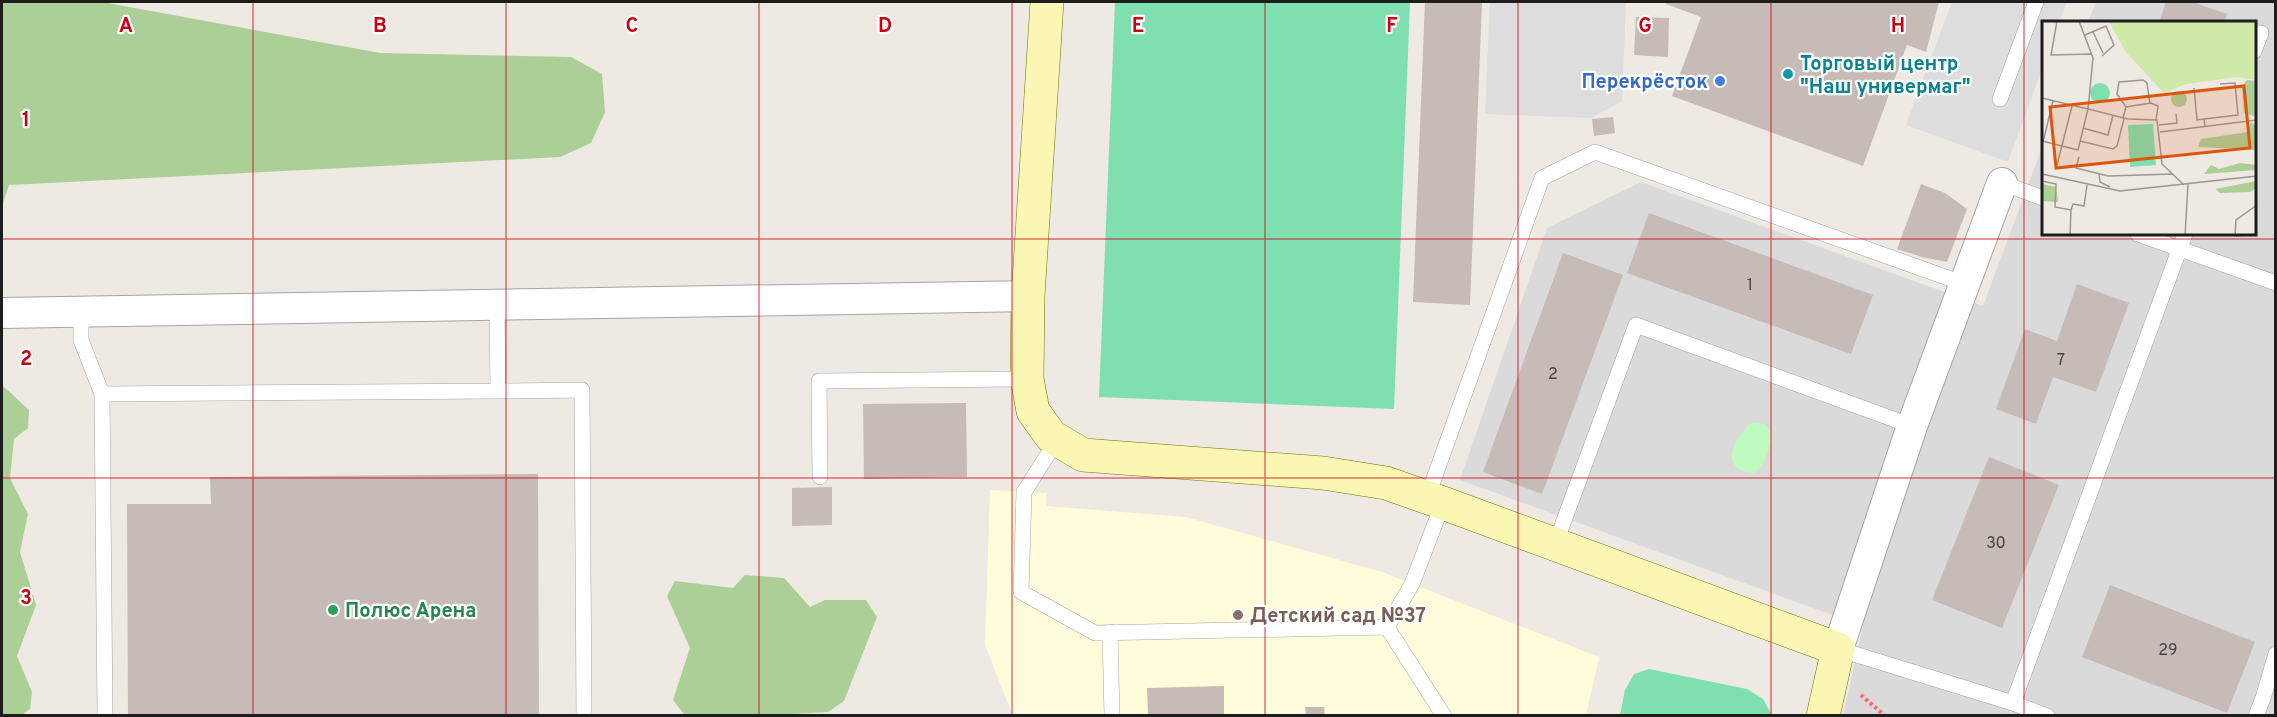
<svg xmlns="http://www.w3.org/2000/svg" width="2277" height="717" viewBox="0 0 2277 717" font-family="Overpass,sans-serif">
<rect width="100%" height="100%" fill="#eee9e3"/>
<path fill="#dbdada" d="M2096,2H2275V715H1843L1863,626L1460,480L1547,228L1641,182L1983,306L2043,145V234H2254V22H2088Z"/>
<path fill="#fffcdb" d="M990,490L1046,493V506L1186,517L1382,572L1599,657L1586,715L1013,716L985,645Z"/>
<path fill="#acce97" d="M2,2H102L380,53L571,57L602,74L605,112L591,143L560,157L9,185L2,206Z
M2,385L29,410L28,428L14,439L10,478L28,514L20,552L36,605L17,656L32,692L30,709L22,715H2Z
M745,575L784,578L810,607L825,600H866L877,617L844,701L828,712L793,714L790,716L687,715L684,714L673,700L690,648L667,596L675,581L733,588Z"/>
<path fill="#bffabe" d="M1751,423L1764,424L1772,432C1770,448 1767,463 1754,473C1718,470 1733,439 1751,423Z"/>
<path fill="#7fdfb1" d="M1115,2H1410L1394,409L1099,397Z
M1649,669L1747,689L1763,699L1772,715H1620L1625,690L1634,674Z"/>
<path fill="#ddd" d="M1490,2H1626L1622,101L1591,118L1485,114Z
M1952,2H2067L2059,22H2043V66L2008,162L1906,125Z"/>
<path fill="#c6bbb6" d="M1425,2H1482L1470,305L1413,302Z
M1666,2H1939L1926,52L1907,45L1863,166L1672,96L1701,17L1666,4Z
M2166,2H2192L2227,14L2224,22H2159Z
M1636,17L1669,18L1668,57L1634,55Z
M1613,117L1615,133L1594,136L1592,119Z
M1921,184L1945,193L1967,209L1947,262L1922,257L1897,249Z
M1649,213L1873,295L1851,354L1627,273Z
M1563,253L1623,275L1542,494L1483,472Z
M2077,284L2129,303L2096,392L2053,377L2036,424L1996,409L2025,329L2057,341Z
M966,403L967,477L864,479L863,404Z
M1989,457L2059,485L2002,628L1932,600Z
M538,474L539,716H128L127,504H211L210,477Z
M832,487V525L792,526V488Z
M2110,585L2255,642L2227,713L2082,657Z
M1224,686V716H1148L1147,688Z
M1305,707H1324L1325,716H1306Z"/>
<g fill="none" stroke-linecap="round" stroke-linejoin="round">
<defs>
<path id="lane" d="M2254,51L2261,33
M2000,99L2036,2
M2002,183L2043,198
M2138,234L2276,283
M81,312V340L102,394
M498,391L582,390L584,716
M1057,440L1024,492L1021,592L1095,633L1387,627L1412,584L1443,503
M820,477L819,381L1027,379
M1427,498L1542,178L1595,152L1965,284
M1555,545L1636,325L1912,426
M1387,627L1444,716
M1110,632L1112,716
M1838,649L2013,703L2047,716
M2013,703L2185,234
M105,716L102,394L498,391L497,305
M2256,716L2263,698L2276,654"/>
<path id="street" d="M2,313L1028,296
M1838,649L1912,426L2002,183"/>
<path id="secondary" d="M1047,2L1028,296L1027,379L1033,411L1051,436L1083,455L1323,473L1386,483L1443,503L1838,649L1823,716"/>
</defs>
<use href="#lane" stroke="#a4a4a4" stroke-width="16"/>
<use href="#street" stroke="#a4a4a4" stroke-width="32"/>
<use href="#secondary" stroke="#737404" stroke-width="34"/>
<path stroke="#fb6867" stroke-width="4" stroke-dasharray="3 3" stroke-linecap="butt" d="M1861,695L1885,716"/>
<use href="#lane" stroke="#fff" stroke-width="15"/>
<use href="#street" stroke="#fff" stroke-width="30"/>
<use href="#secondary" stroke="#faf7b5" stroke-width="33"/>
</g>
<path fill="none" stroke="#ca0013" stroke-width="1.5" stroke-opacity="0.55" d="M253,2V716M506,2V716M759,2V716M1012,2V716M1265,2V716M1518,2V716M1771,2V716M2024,2V716M2,239H2276M2,478H2276"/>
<circle fill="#0f9aa8" stroke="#fff" stroke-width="2" cx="1788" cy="74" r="6"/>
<circle fill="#3f7fe0" stroke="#fff" stroke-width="2" cx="1720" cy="81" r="6"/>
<circle fill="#2e9e5b" stroke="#fff" stroke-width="2" cx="333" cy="610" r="6"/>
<circle fill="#8d6e63" stroke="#fff" stroke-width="2" cx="1238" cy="615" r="6"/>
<g text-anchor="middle" stroke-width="4.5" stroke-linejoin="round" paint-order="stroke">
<g font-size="16" fill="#474443">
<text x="1750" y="290">1</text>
<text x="2061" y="365">7</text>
<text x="1553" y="379">2</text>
<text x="1996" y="548">30</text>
<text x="2168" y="655">29</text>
</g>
<g font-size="20" font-weight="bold" fill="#0d838f" stroke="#fff" text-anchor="start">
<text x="1800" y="70">Торговый центр<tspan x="1800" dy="23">"Наш универмаг"</tspan></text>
</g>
<g font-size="20" font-weight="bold" fill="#366cbe" stroke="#fff" text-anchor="end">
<text x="1708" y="88">Перекрёсток</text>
</g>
<g font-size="20" font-weight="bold" fill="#27864d" stroke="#fff" text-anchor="start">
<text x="345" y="617">Полюс Арена</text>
</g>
<g font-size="20" font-weight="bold" fill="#785e54" stroke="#fff" text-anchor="start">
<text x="1250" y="622">Детский сад №37</text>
</g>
</g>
<g transform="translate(2042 21)">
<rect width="214" height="214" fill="#eee9e3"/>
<path d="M67,0H211L214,3V59L195,56L144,63L122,72L83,30Z" fill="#cee9a8"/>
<path d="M205,59L214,60V96L202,92L200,66ZM129 78a8 8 0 1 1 16 0a8 8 0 1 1-16 0ZM208,102L214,103V129L156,126L159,118L206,111ZM198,142L214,144V149L162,153L169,144L177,148ZM214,160V167L208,171L178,172L174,168ZM0,163L14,166L16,181L0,180Z" fill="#acce97"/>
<path d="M48 72a10 10 0 1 1 20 0a10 10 0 1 1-20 0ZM111,103L114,144L88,146L86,104Z" fill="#7fdfb1"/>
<path fill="none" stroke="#9a9794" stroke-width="1.5" d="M15,0L9,34L50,33M37,0L51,37L46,88L86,98L115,99L120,143L142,164M51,11L61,32M43,14L64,5L72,24L60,35M152,67L155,99L162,98M0,77L46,88L36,129L0,120M84,86L75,73L77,61L101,59L105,62L108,83M81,97L84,86L109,82L116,85L114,99M117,104L135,102L134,93M163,105L162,98L196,94L193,62L178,63M41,107L66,114L71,94M118,111L215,99M38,120L71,128L75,125L82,98M1,121L11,80M37,136L34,147L66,155L131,153M15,144L30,85M0,153L78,170L215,155M57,153L58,161L68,166M0,160L14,163L13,186L29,189M28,215L29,189L31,183L42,185L45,164M143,215L146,163M193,215L194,199L215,184M194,215L215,213"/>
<path fill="#de560d" fill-opacity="0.15" stroke="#de560d" stroke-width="3" d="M202,65L208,127L14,147L8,86Z"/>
<rect width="214" height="214" fill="none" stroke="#1d1d1d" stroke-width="3"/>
</g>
<g font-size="20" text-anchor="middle" font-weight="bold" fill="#ca0013" stroke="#fff" stroke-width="4.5" stroke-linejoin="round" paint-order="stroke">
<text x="126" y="32">A</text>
<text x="380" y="32">B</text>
<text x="632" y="32">C</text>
<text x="885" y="32">D</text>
<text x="1138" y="32">E</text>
<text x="1392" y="32">F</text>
<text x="1645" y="32">G</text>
<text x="1898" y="32">H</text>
<text x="26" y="126">1</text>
<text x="26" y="365">2</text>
<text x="26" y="604">3</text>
</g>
<rect width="2277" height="717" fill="none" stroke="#1d1d1d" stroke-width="6"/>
</svg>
